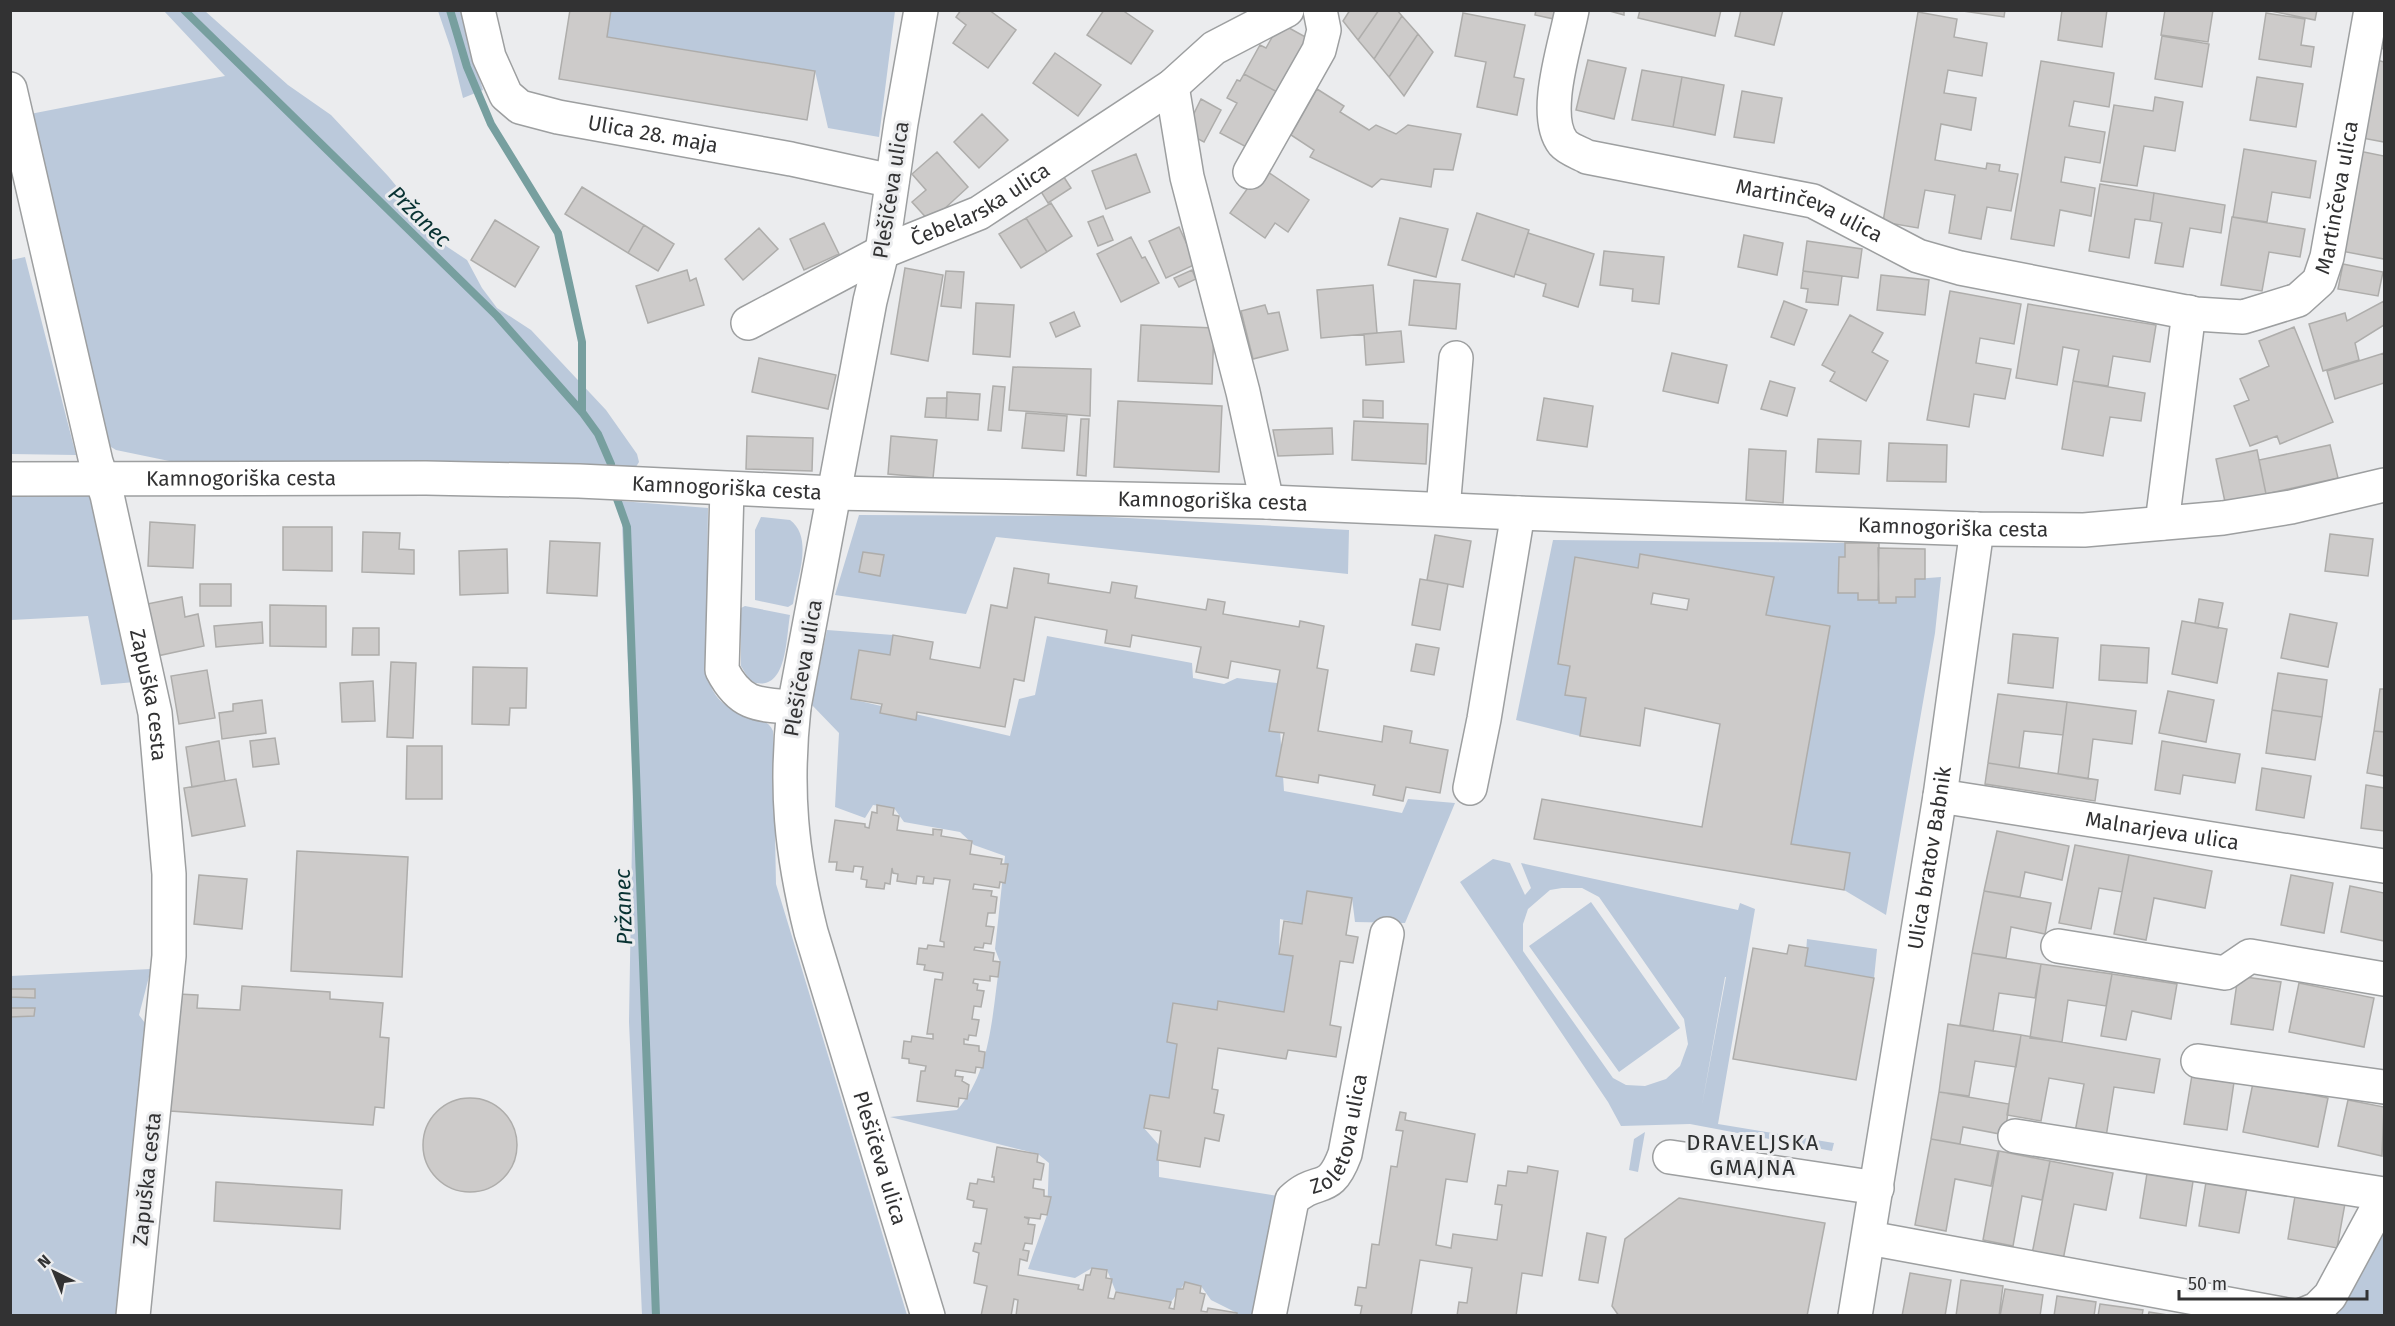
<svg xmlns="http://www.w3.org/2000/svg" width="2395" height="1326" viewBox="0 0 2395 1326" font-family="'Fira Sans',sans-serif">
<rect width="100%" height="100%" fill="#ebecee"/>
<path fill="#bbc9db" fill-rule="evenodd" d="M164,11H205L288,85L331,115L388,176L446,246L467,260L482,288L497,308L531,330L606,410L637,454L639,462L634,470L174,462L116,450L101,441L25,115L225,76Z
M438,11H460L483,90L463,98L451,49Z
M611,11H895L879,137L828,128L815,71L607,37Z
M25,257L76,455L11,454V260Z
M11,492L87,494L95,501L135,682L101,685L88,616L11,620Z
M621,501L708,508L706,670C716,725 764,708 773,731L776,884L907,1315H642L629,1022L633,781Z
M859,515L1091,516L1349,530L1348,574L996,537L966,614L835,595Z
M761,517L790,520C814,538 797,578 793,604L788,607L755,600V530Z
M1553,540L1845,543V557L1839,558L1838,593H1858V600H1878L1879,603L1896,597H1915V579L1941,577L1935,633L1886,915L1844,890L1850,853L1791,844L1829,627L1766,615L1774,577L1640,554L1638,568L1558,664L1570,666L1565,694L1586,698L1580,736L1516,720Z
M745,606L790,615C786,639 787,696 750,681L741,666V608Z
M827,630L893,635L890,655L859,650L851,699L1010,736L1019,699L1035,695L1047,636L1192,663L1193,678L1224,684L1237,678L1277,683L1284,791L1402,813L1408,799L1455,803L1405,923L1355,922L1352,898L1307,891L1302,924L1280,919L1279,953L1293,956L1284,1012L1219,1001L1217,1010L1167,1042L1177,1044L1169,1098L1150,1095L1144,1128L1159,1145V1177L1278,1196L1258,1315H1237V1313L1211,1300L1201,1286L1185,1283L1171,1302L1116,1292L1107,1270L1092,1268L1075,1278L1028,1269L1047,1215L1049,1163L1038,1154L890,1117L957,1110C992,1071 992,1011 1000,962L995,949L1005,856L974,845L960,832L904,822L894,808L873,805L865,818L835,807L839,733L811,704Z
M1493,859L1510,863L1525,895L1531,888L1521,863L1738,910L1740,903L1755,909L1718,1124L1834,1143L1832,1151L1690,1124L1621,1126L1608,1102L1460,882ZM1562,888H1582L1599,897L1684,1019L1688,1044L1680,1066L1666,1079L1645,1086L1626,1085L1613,1078L1523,951V924L1528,909L1550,890ZM1725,977H1726L1702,1105Z
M1591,902L1680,1028L1619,1072L1529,946Z
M1807,939L1877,949L1874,978L1805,966Z
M151,969L139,1015L151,1031L124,1315H11L10,976Z
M1645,1132L1638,1172L1629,1170L1634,1139Z
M2384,1219V1315H2332Z"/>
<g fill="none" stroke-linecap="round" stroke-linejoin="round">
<path stroke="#779f9f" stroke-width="8" d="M184,10L497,316L582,412L598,434L611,464
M450,10L467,67L491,124L558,233L582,342V412
M617,499L627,527L656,1316"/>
</g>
<path fill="#cdcbca" stroke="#aeadab" stroke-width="1.5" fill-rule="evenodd" d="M570,10H611L607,37L815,71L807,120L559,79Z
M961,10H989L1016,30L988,68L953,43L966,25L956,17Z
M1104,10H1122L1153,31L1131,64L1087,35Z
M1350,10H1379L1358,40L1343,21Z
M1379,10H1397L1402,16L1374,59L1358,40Z
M1536,10H1556L1554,19L1535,15Z
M1606,10H1624V15Z
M1640,10H1721L1715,36L1638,18Z
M1741,10H1783L1774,45L1735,36Z
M1956,10H2005L2004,17Z
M2062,10H2107L2102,47L2058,40Z
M2165,10H2213L2208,42L2161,35Z
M2266,10H2317L2315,20Z
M2384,10V49L2377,47Z
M1918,12L1957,19L1954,37L1987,43L1982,76L1948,70L1944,93L1976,98L1971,130L1941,124L1935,160L1986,169L1987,163L2000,165L1999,171L2018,174L2011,211L1987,207L1981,239L1949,233L1955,195L1925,190L1918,228L1883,222Z
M1463,13L1525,25L1514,77L1524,79L1517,115L1477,107L1486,62L1455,56Z
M2266,13L2305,19L2301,45L2314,47L2311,67L2259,59Z
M1402,16L1418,34L1389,77L1374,59Z
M1280,23L1311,40L1281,94L1244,74L1260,45L1266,48Z
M1418,34L1433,52L1404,96L1389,77Z
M2162,36L2209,44L2202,87L2155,79Z
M1055,53L1101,85L1078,116L1033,83Z
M1588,60L1626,68L1614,119L1576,110Z
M2377,60L2384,62V142L2362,138Z
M2041,61L2114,73L2109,107L2074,101L2069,126L2105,132L2100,163L2065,157L2061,182L2095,188L2091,216L2060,210L2054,246L2011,239Z
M1642,70L1682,77L1673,127L1632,120Z
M1244,74L1281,94L1252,150L1220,133L1237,103L1227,98L1237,80L1240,81Z
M1682,77L1724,85L1715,135L1673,127Z
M2257,77L2303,84L2296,127L2250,120Z
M1317,89L1344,106L1340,112L1369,130L1376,125L1396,134L1408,125L1461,134L1453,170L1434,169L1431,187L1381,179L1372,187L1310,157L1314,150L1291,135Z
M1742,91L1782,98L1774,143L1734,137Z
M2155,97L2183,102L2175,151L2144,146L2137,186L2101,181L2114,105L2153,111Z
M1201,99L1221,110L1204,142L1185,132Z
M982,114L1008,140L979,168L954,142Z
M2244,149L2316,161L2310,198L2272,192L2267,222L2233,217Z
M2359,151L2384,156V259L2341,251Z
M937,152L968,187L930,222L912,202L926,190L912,174Z
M1136,154L1150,192L1106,209L1092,171Z
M1262,168L1309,200L1288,232L1275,223L1265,238L1230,213Z
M1060,171L1071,188L1048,203L1037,185Z
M2100,184L2154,193L2150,221L2135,219L2129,258L2089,251Z
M582,187L644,225L628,253L565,214Z
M2154,193L2225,205L2221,233L2190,228L2183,267L2155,263L2162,223L2150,221Z
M1051,203L1072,236L1047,252L1026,218Z
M1477,213L1529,230L1514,277L1462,260Z
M1103,216L1113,240L1098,246L1088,222Z
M2232,217L2305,229L2300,257L2269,252L2262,291L2221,285Z
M1026,218L1047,252L1021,268L999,234Z
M1400,218L1448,229L1436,277L1388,265Z
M495,220L539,247L515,287L471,260Z
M824,223L839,254L804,270L790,239Z
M644,225L674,244L658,271L628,253Z
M1179,227L1196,264L1166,278L1149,241Z
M759,228L778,249L743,280L725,259Z
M1528,233L1594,254L1578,307L1543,296L1546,284L1515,274Z
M1744,235L1783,243L1777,275L1738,267Z
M1131,237L1142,258L1145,257L1159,283L1121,302L1097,254Z
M1807,241L1862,249L1858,278L1803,271Z
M1604,251L1664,257L1659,304L1632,301L1633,289L1600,285Z
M2343,264L2383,272L2378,296L2338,289Z
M905,268L943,275L928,361L891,354Z
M687,270L690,281L696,278L704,305L648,323L636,286Z
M1192,270L1196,279L1179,287L1174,278Z
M946,271L964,272L961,308L941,306Z
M1803,271L1842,276L1838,305L1806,302L1808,289L1801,288Z
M1881,275L1929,280L1925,315L1877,310Z
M1414,280L1460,284L1456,329L1409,325Z
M1373,285L1377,333L1321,338L1317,290Z
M1950,291L2021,304L2014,344L1980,338L1976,363L2011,369L2005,399L1974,394L1969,427L1927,420Z
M1784,301L1807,310L1794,345L1771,337Z
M2384,301V325L2355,343L2359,360L2323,371L2309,324L2345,313L2347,321Z
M976,303L1014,305L1010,357L973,354Z
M2028,304L2156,325L2150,362L2113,356L2108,386L2073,381L2079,350L2063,347L2057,385L2016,378Z
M1265,305L1268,314L1279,312L1288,350L1253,359L1241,311Z
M1074,312L1080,326L1056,337L1050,323Z
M1850,315L1883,333L1872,352L1888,361L1866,401L1830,381L1835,372L1822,365Z
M1141,325L1214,328L1212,384L1138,381Z
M2294,327L2333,422L2280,444L2277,436L2250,446L2234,406L2249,400L2240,379L2269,366L2259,341Z
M1401,331L1404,362L1366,365L1364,334Z
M1672,353L1727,365L1718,403L1663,391Z
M2384,353V383L2335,399L2327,371Z
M759,358L836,375L828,409L752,392Z
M1013,367L1091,369L1090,416L1009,410Z
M1770,381L1795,388L1787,416L1761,409Z
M2073,381L2145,393L2141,421L2110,417L2103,456L2062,449Z
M993,386L1005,387L1001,431L988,430Z
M947,392L980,394L978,420L946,418Z
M927,398H947L946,418L925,417Z
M1544,398L1593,406L1587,447L1537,440Z
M1363,400L1383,401V418L1363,417Z
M1118,401L1222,406L1219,472L1114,467Z
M1026,413L1067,416L1064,451L1022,448Z
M1081,419H1089L1086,476L1077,475Z
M1354,421L1428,424L1426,464L1352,460Z
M1332,428L1333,454L1278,456L1273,430Z
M747,436L813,438L812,471L746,469Z
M891,436L937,440L933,478L888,474Z
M1818,439L1861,441L1859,474L1816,472Z
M1889,443L1947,445L1946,482L1887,481Z
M2330,445L2338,478L2266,494L2259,460Z
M1749,449L1786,451L1783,503L1746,500Z
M2257,450L2266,494L2225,502L2216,459Z
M150,522L195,525L193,568L148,566Z
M283,527H332V571L283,570Z
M363,532L400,533L399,549L414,550V574L362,572Z
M2330,534L2373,539L2368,576L2325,571Z
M1435,535L1471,541L1463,587L1427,580Z
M550,541L600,543L597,596L547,593Z
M1845,543H1879L1878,600H1858V593H1838L1839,557H1845Z
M1878,548L1925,549V579H1915V597H1896V603H1879Z
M507,549L508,593L460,595L459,551Z
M863,552L884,555L880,576L859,572Z
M1640,554L1774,577L1766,615L1830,626L1791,844L1850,853L1844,890L1534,839L1542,799L1702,827L1720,724L1645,708L1640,746L1580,736L1586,698L1565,695L1570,666L1558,664L1575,557L1638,568ZM1653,593L1689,599L1687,610L1651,604Z
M1014,568L1049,574L1048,583L1110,593L1112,582L1137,586L1135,598L1206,610L1208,599L1225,602L1223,614L1299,627L1300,621L1324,626L1317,668L1328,670L1318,731L1382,742L1384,726L1412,731L1410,743L1448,750L1440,793L1406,787L1403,801L1373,795L1375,785L1319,775L1318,783L1276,776L1284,733L1269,731L1280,670L1231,661L1228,678L1196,672L1201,647L1132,635L1130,647L1105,643L1107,630L1035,617L1024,681L1014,679L1005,727L917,712L916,720L880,713L882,704L851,699L859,650L890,655L893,635L933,642L930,659L980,668L991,605L1007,608Z
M1420,579L1448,584L1440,630L1412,625Z
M200,584H231V606H200Z
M182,597L185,617L198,614L204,646L157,656L147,604Z
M2199,599L2223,603L2218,628L2195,623Z
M270,605L326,606V647L270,646Z
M2290,614L2337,623L2328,667L2281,658Z
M2182,621L2227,629L2217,683L2172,674Z
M262,622L263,643L216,647L214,626Z
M353,628H379V655H352Z
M2013,634L2058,638L2053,688L2008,683Z
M1416,644L1439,648L1434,675L1411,671Z
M2101,645L2149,648L2147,683L2099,680Z
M391,662L416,663L413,738L387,737Z
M473,667L527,668L526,708H510L509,725L472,724Z
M207,670L215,718L179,724L171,676Z
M2278,673L2327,680L2322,717L2272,710Z
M373,681L375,721L342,722L340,683Z
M2380,689H2384V732L2374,731Z
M2168,691L2214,700L2206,742L2159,733Z
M1998,694L2067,702L2063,735L2024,731L2019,768L1988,763Z
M262,700L266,733L222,739L219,713L233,711V704Z
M2067,702L2136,711L2132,744L2093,739L2088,779L2058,774Z
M2272,710L2322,717L2315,760L2266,753Z
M2374,731L2384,732V776L2367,773Z
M275,738L279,764L253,767L250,741Z
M219,741L225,781L192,787L186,747Z
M2162,741L2240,754L2235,783L2183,775L2180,794L2155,790Z
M407,746H442V799H406Z
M1988,763L2098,780L2095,801L1985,784Z
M2262,768L2311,776L2304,818L2256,810Z
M236,779L245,826L192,836L184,788Z
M2366,785L2384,788V831L2361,828Z
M877,805L894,808L893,815L899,816L897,830L933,835V829L942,830L941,836L972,841L970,854L1002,859L1001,864H1008L1005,883L1000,882L999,888L974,884L973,889L992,891L991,896L997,897L995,913H988L986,926L994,927L991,944L984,943L983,948L975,947L974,950L994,953L993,961L1000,962L998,977L990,976V981L974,979L973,983L978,984L977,990L984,991L981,1007L974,1006L972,1019L979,1020L976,1036L969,1035L968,1040L964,1039V1044L979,1046V1051L985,1052L983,1068L976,1067L975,1073L956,1070L955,1076L963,1077L962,1081L969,1085L967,1099L959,1098L958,1107L917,1101L921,1071H925L926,1066L909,1063V1059L902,1058L904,1041L911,1042L912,1036L933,1039V1034H927L935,979L942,980L943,973L924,970L925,965L917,964L919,948L927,949L928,945L944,947V942L940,941L950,880L934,878L933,884L923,883L924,877L917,876L916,884L897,881L898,874L893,873L892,868L890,884L885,883L884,889L866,887L867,880L861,879L863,867L854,866L853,872L836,870L837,862H829L835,820L865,824V827L869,828L872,812L877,813Z
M1997,831L2069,846L2062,880L2025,872L2020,897L1984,891Z
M2075,845L2129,855L2122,892L2099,888L2091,929L2059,923Z
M297,851L408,857L402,977L291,971Z
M2129,855L2212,871L2205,908L2154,898L2146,940L2114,934Z
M199,875L247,879L242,929L194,924Z
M2291,875L2333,883L2324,933L2281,925Z
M2350,886L2384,893V941L2341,932Z
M1307,891L1352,898L1346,935L1358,937L1353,963L1340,961L1330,1025L1341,1027L1336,1057L1288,1050L1286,1059L1218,1048L1212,1089L1218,1090L1214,1113L1224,1115L1219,1141L1205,1138L1200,1167L1157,1160L1161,1131L1144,1128L1150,1095L1169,1098L1177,1044L1167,1042L1173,1003L1217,1010L1218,1001L1284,1012L1293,956L1279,954L1284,921L1302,924Z
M1984,891L2051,903L2045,934L2011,927L2006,958L1972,953Z
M1789,945L1808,948L1805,966L1874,978L1856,1080L1733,1059L1753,948L1787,954Z
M1972,953L2041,964L2035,998L1999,993L1993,1031L1960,1025Z
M2041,964L2112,974L2106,1006L2068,1000L2062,1042L2030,1038Z
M2112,974L2177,984L2171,1019L2132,1011L2126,1040L2101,1036Z
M2238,976L2281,982L2273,1030L2231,1024Z
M2299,983L2374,998L2364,1047L2289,1032Z
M242,986L330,992V999L383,1003L380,1037L389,1038L384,1108L375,1107L373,1125L170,1111L178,994L198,995L197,1008L240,1010Z
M10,989H35V998L10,997Z
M10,1008H35L34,1016L10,1017Z
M1948,1024L2021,1035L2016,1067L1975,1061L1969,1096L1939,1092Z
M2021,1035L2160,1059L2154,1093L2114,1087L2106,1137L2075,1132L2084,1084L2049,1078L2041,1121L2007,1115Z
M2192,1075L2234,1082L2227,1130L2184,1124Z
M2253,1083L2328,1098L2318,1147L2243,1132Z
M1939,1092L2009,1104L2005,1135L1963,1127L1960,1144L1931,1139Z
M423 1145a47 47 0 1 1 94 0a47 47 0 1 1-94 0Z
M2348,1100L2384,1107L2382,1156L2338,1146Z
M1400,1112L1406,1113L1405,1120L1475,1134L1467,1182L1446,1179L1436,1245L1451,1248L1453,1234L1497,1240L1502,1205L1495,1204L1498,1185L1506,1186L1508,1171L1527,1173L1528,1166L1558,1171L1542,1276L1522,1273L1516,1316H1457L1459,1302L1467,1303L1472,1268L1420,1260L1411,1316H1360L1362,1306L1355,1305L1358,1287L1366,1288L1372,1244L1379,1245L1391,1166L1397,1167L1403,1131L1396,1130Z
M1931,1139L1998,1151L1991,1186L1955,1179L1946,1231L1915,1225Z
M997,1147L1038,1154L1037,1162L1044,1164L1041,1180L1034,1179L1033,1188L1044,1190V1196L1051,1197L1047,1215L1041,1214L1040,1219L1024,1217L1029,1219L1028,1224L1035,1225L1032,1244L1025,1243L1023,1250L1029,1251L1027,1261L1020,1259L1018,1275L1079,1285L1078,1289L1083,1290L1086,1275H1090L1092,1268L1107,1270L1106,1278L1112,1279L1108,1298L1114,1299L1116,1292L1171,1302L1169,1308L1174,1309L1177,1289H1183L1185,1282L1201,1286L1200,1293L1205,1294L1201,1311L1207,1312L1208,1308L1237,1313V1316H1016L1018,1300L1014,1299L1011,1316H981L987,1286L974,1283L979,1253L973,1251L975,1243L981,1244L987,1209L973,1207L974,1201L967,1199L970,1183L977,1184L978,1179L994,1182V1177H992Z
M1999,1151L2050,1161L2042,1200L2022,1196L2013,1246L1983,1240Z
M2050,1161L2113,1173L2106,1210L2074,1204L2063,1260L2032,1254Z
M2148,1167L2194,1175L2186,1226L2140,1218Z
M2207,1176L2248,1182L2239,1233L2199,1226Z
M216,1182L342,1190L340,1229L214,1221Z
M2296,1190L2346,1198L2337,1248L2288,1239Z
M1679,1198L1825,1223L1807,1316H1619L1612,1306L1625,1239Z
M1587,1233L1606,1237L1598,1283L1579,1280Z
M1910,1273L1951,1280L1945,1316H1902Z
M1961,1280L2003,1286L1999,1316H1956Z
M2005,1289L2043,1295L2040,1316H2000Z
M2057,1296L2096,1302L2094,1316H2054Z
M2100,1304L2143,1310L2142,1316H2098Z
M2149,1312L2174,1316H2148Z"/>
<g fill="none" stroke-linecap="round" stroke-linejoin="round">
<defs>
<g id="minor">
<path id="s1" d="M478,10L489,57L506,95L520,107L558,117L791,159L892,181"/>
<path id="s2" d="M921,10L901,123L882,252L870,301L794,707C785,789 791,852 811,932L928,1316"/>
<path id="s3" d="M1572,10C1566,43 1541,115 1563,143C1568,149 1580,153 1587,157L1813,201L1918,256L1960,268L2196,314L2243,317L2298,300L2319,281L2327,257L2371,10"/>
<path d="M1172,86L1187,177L1243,392L1267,502"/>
<path id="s4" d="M10,89L96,462L107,495L155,713L169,874V956L133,1316"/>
<path d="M1250,172L1319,50L1324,30L1320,10"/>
<path id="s5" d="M748,323L882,252L979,213L1172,86L1214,48L1287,10"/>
<path id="s6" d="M10,479L426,478L579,481L834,493L1267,502L1518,513L1977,529L2084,530L2223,518L2291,507L2384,485"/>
<path d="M727,489L722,670C740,705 757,705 794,707"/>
<path d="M1443,509L1456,358"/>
<path d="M2162,523L2189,312"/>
<path d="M1470,788L1484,719L1518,513"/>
<path id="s7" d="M1940,796L2384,866"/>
<path d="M2058,946L2225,973L2250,956L2384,979"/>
<path d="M2198,1061L2384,1087"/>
<path d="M2015,1136L2384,1194"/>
<path d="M1670,1157L1877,1188"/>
<path d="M1869,1238L2293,1316"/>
<path id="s8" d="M1269,1316L1292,1200C1318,1175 1329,1197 1345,1154L1387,934"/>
<path id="s9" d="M1855,1316L1940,796L1977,529"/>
<path d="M2300,1316L2317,1309L2330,1296L2384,1196"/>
</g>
</defs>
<use href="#minor" stroke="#9d9fa0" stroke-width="36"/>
<use href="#minor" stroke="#fff" stroke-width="33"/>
</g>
<g text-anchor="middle" stroke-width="6" stroke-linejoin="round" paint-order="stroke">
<g font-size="21" fill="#323233" stroke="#ebecee">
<text dy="7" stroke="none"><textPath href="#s1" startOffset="244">Ulica 28. maja</textPath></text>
<text transform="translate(891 190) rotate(-81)" y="7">Plešičeva ulica</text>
<text dy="7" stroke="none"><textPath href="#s3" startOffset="1016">Martinčeva ulica</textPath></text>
<text dy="7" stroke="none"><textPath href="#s5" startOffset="261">Čebelarska ulica</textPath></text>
<text dy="7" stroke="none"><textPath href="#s3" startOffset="394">Martinčeva ulica</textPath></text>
<text dy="7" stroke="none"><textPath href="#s6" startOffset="231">Kamnogoriška cesta</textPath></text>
<text dy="7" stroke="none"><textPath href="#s6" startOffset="717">Kamnogoriška cesta</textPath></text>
<text dy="7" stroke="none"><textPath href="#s6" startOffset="1203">Kamnogoriška cesta</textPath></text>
<text dy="7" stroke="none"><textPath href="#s6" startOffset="1944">Kamnogoriška cesta</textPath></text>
<text transform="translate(803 668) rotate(-80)" y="7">Plešičeva ulica</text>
<text dy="7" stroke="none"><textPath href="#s4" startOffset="622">Zapuška cesta</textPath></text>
<text dy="7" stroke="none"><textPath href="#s7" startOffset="225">Malnarjeva ulica</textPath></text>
<text dy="7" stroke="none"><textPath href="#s9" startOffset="464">Ulica bratov Babnik</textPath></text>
<text dy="7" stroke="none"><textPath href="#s8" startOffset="207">Zoletova ulica</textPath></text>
<text dy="7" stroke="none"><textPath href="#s2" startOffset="1172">Plešičeva ulica</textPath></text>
<text transform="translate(147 1179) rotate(-84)" y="7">Zapuška cesta</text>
</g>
<g font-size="22" font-style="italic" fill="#083232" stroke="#ebecee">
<text transform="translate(420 216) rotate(44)" y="8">Pržanec</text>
<text transform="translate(623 907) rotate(-92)" y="8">Pržanec</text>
</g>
<g font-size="22" letter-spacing="1.5" fill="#2f3132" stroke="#ebecee">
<text x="1753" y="1150">DRAVELJSKA<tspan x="1753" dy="25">GMAJNA</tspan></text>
</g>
</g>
<rect width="2395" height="1326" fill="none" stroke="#323233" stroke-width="24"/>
<g transform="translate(54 1272) rotate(317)" stroke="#ebecee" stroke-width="4.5" paint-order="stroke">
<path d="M0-4.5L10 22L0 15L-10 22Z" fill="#323233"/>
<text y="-9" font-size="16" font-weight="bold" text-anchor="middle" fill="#323233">N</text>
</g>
<path d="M2179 1290v9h188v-9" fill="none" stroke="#323233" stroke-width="3"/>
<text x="2188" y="1290" font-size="18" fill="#323233" stroke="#ebecee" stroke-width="4.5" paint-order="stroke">50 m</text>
</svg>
